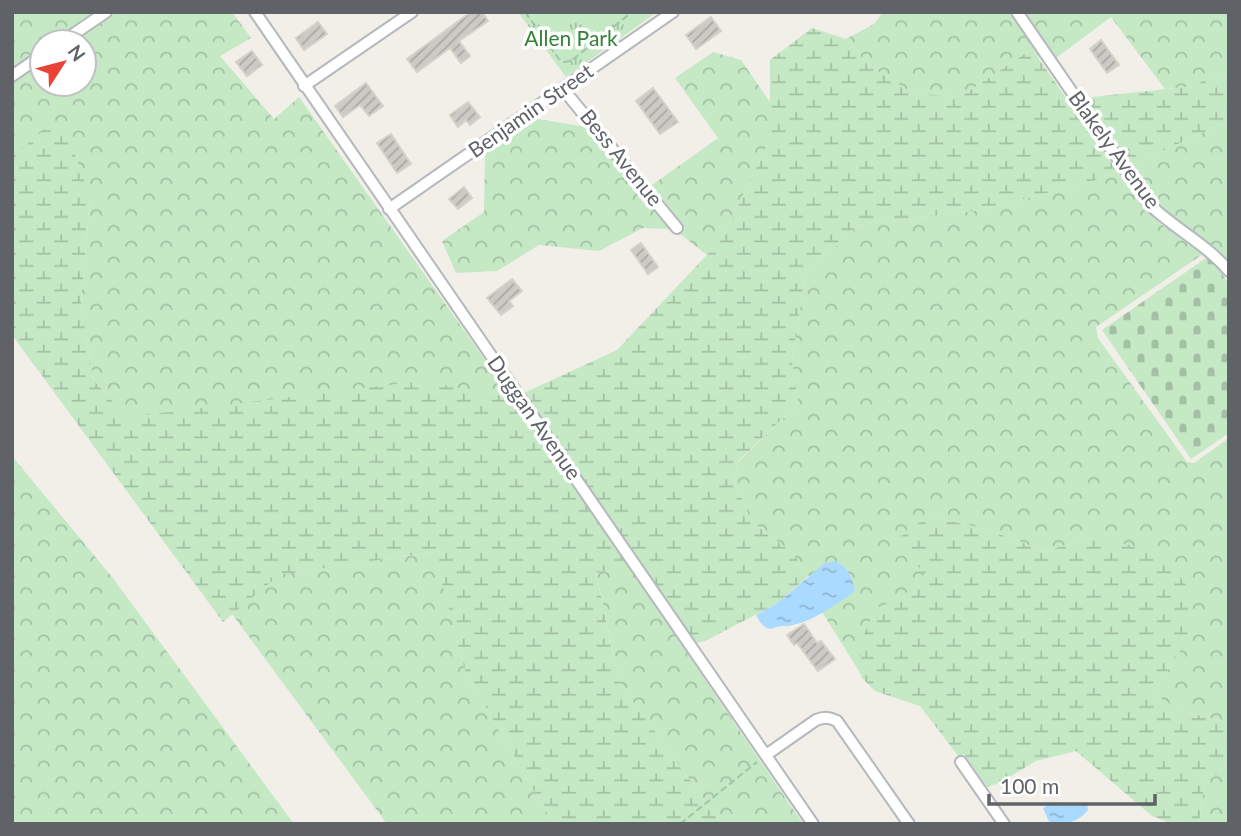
<svg xmlns="http://www.w3.org/2000/svg" width="1241" height="836" viewBox="0 0 1241 836" font-family="Lato,sans-serif">
<defs>
<pattern id="forest-crowns" width="20" height="18" patternUnits="userSpaceOnUse" patternTransform="scale(1.75)"><rect width="20" height="18" fill="#c5e8c5"/><path d="M2 6a3 3 0 1 1 6 0M12 15a3 3 0 1 1 6 0" fill="none" stroke="#a3c0a4"/></pattern>
<pattern id="wetland-marsh" width="20" height="14" patternUnits="userSpaceOnUse" patternTransform="scale(1.75)"><rect width="20" height="14" fill="#c5e8c5"/><path d="M1 5h8M5 5V1M11 12h8M15 12V8" fill="none" stroke="#a3c0a4"/></pattern>
<pattern id="cemetery-stones" width="16" height="16" patternUnits="userSpaceOnUse" patternTransform="scale(1.75)"><rect width="16" height="16" fill="#c5e8c5"/><path d="M2 7V4a2 2 0 0 1 4 0v3zM10 15v-3a2 2 0 0 1 4 0v3z" fill="#a3c0a4"/></pattern>
<pattern id="park-tufts" width="24" height="20" patternUnits="userSpaceOnUse" patternTransform="scale(1.75)"><rect width="24" height="20" fill="#c5e8c5"/><path d="M3 7l-1-3M5 7V3M7 7l1-3M15 17l-1-3M17 17v-4M19 17l1-3" fill="none" stroke="#a3c0a4"/></pattern>
<pattern id="water-ripples" width="26" height="14" patternUnits="userSpaceOnUse" patternTransform="scale(1.75)"><rect width="26" height="14" fill="#aadaff"/><path d="M2 4q2-2 4 0t4 0M15 11q2-2 4 0t4 0" fill="none" stroke="#8eb4d2"/></pattern>
<pattern id="building-hatch" width="6" height="6" patternUnits="userSpaceOnUse" patternTransform="scale(1.75)"><rect width="6" height="6" fill="#cccac5"/><path d="M-1 1l2-2M0 6l6-6M5 7l2-2" fill="none" stroke="#a9a8a4"/></pattern>
</defs>
<rect width="100%" height="100%" fill="#f1efe8"/>
<path fill="url(#forest-crowns)" d="M12,12H96L52,42H42V49L12,69Z
M116,12H232L251,38L220,56L274,119L299,97L512,398L180,412L127,418L93,380L81,303L90,198L12,157V82L42,62V84H84V42H72Z
M883,12H1009L1044,63L1032,49L960,97L912,93L868,65L846,39L874,24Z
M1025,12H1229V74L1209,76L1195,86L1165,89L1111,17L1056,58Z
M713,52L741,60L770,102V139L722,239L707,255L679,233L685,228L652,185L718,138L675,78Z
M531,118L587,127L670,229L643,228L599,251L539,245L497,271L456,273L442,241L484,212L485,152Z
M1229,121V261C1211,241 1188,231 1168,213C1152,200 1141,183 1129,166Z
M1117,171L1143,206L1159,223L1203,254L1096,327L1098,338L1187,462L1194,463L1229,438V729L1225,722L1178,710L1153,693L1180,651L1095,537L1045,551L985,529L928,516L924,575L861,642L862,676L822,612L827,610L809,575L806,578L795,555L751,521L734,479L738,462L798,404L792,360L805,277L857,225L982,210L1096,180Z
M12,456L112,577L294,824H12Z
M435,552L465,671L545,810L556,824H387L232,614L278,575Z
M628,566L803,824H722L619,682L596,572Z
M1229,764V824H1199L1204,784Z"/>
<path fill="url(#wetland-marsh)" d="M812,28L846,39L868,65L912,93L960,97L1032,49L1117,171L1096,180L982,210L857,225L805,277L792,360L798,404L738,461L734,479L751,521L795,555L806,578L776,604L705,641L696,643L524,393L617,350L722,239L770,139V60Z
M1229,74V121L1129,166L1083,98L1195,86L1209,76Z
M48,126L71,143L90,198L81,303L93,380L127,417L422,381L512,398L628,566L596,573L619,682L722,824H556L545,810L465,671L434,552L279,575L223,622L12,335V157Z
M928,516L985,529L1045,551L1095,537L1126,544L1170,563L1192,593V623L1180,651L1153,693L1178,710L1225,722L1229,729V764L1204,784L1199,824H1173L1152,816L1076,751L1036,761L1001,782L987,787L964,754L959,757L920,706L875,691L861,677V642L875,608L899,600L924,575L899,538Z"/>
<path fill="url(#cemetery-stones)" d="M1209,256L1229,284V433L1191,459L1102,330Z"/>
<path fill="url(#park-tufts)" d="M518,12H657L566,77Z"/>
<path fill="url(#water-ripples)" d="M835,561C849,568 852,577 855,591C837,604 815,620 793,625C785,627 779,625 771,629C763,628 760,622 756,615L776,604L825,563Z
M1056,802L1087,805L1088,810C1078,823 1065,824 1050,824L1043,808L1051,803Z"/>
<path fill="url(#building-hatch)" stroke="#d6d1c6" stroke-width="2" d="M471,12H482L488,21L459,41L470,56L461,63L450,48L417,72L407,59Z
M711,17L721,31L696,49L686,35Z
M318,22L327,34L304,50L296,38Z
M1101,40L1119,65L1107,73L1090,49Z
M252,51L262,65L247,76L236,62Z
M366,83L383,106L369,116L360,105L343,117L335,106Z
M653,88L678,122L660,134L636,101Z
M468,102L480,117L470,125L466,120L458,127L450,115Z
M391,134L411,164L397,173L377,143Z
M464,187L472,198L458,209L449,199Z
M641,243L658,267L648,274L631,250Z
M512,279L522,291L509,301L513,306L501,315L487,298Z
M804,624L817,643L821,641L835,659L818,671L797,643L794,645L787,635Z"/>
<g fill="none" stroke-linecap="round" stroke-linejoin="round">
<defs>
<path id="minor" d="M255,12L813,824
M1017,12L1148,203C1173,228 1205,243 1229,271
M62,42L106,12
M12,76L42,55
M304,86L412,12
M563,89L677,228
M389,209L673,12
M766,755L816,720C824,717 829,717 837,721L909,824
M961,762L1004,824"/>
</defs>
<use href="#minor" stroke="#b5b8bc" stroke-width="14"/>
<path stroke="#9cc7a9" stroke-width="2" stroke-dasharray="7 3.5" stroke-linecap="butt" d="M525,12L559,59L564,62L571,61L632,12
M680,824L757,762"/>
<use href="#minor" stroke="#fff" stroke-width="10"/>
</g>
<g text-anchor="middle" stroke-width="7" stroke-linejoin="round" paint-order="stroke">
<g font-size="21" fill="#348238" stroke="#fff">
<text x="571" y="46">Allen Park</text>
</g>
<g font-size="21" fill="#5f6368" stroke="#fff">
<text transform="translate(531 111) rotate(-35)" y="7">Benjamin Street</text>
<text transform="translate(1114 150) rotate(54)" y="7">Blakely Avenue</text>
<text transform="translate(621 158) rotate(51)" y="7">Bess Avenue</text>
<text transform="translate(534 418) rotate(55)" y="7">Duggan Avenue</text>
</g>
</g>
<rect width="1241" height="836" fill="none" stroke="#5f6368" stroke-width="28"/>
<g transform="translate(63 63) rotate(54)"><circle r="33" fill="#ffffff" stroke="#bfc1c3" stroke-width="2"/>
<path d="M0-5L12 26L0 18L-12 26Z" fill="#ea4335"/>
<text y="-10" font-size="19" font-weight="bold" text-anchor="middle" fill="#5f6368">N</text>
</g>
<path d="M989 794v10h166v-10" fill="none" stroke="#5f6368" stroke-width="3.5"/>
<text x="1000" y="794" font-size="21" fill="#5f6368" stroke="#ffffff" stroke-width="5" paint-order="stroke">100 m</text>
</svg>
